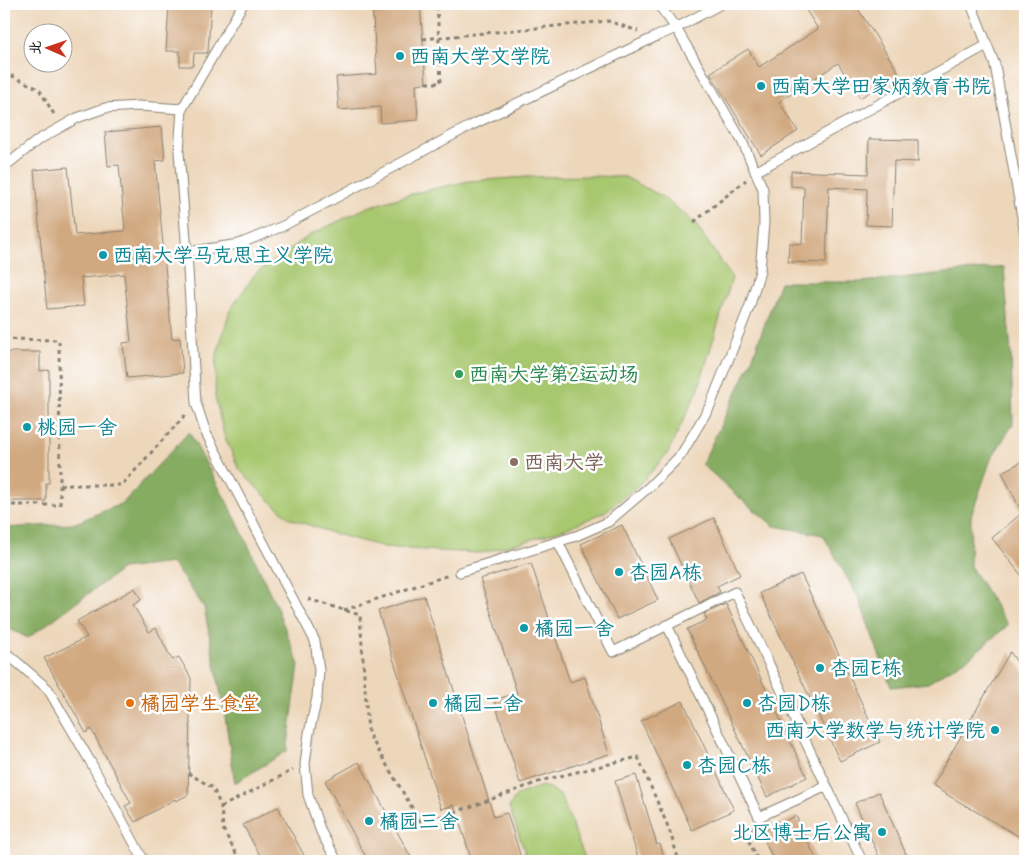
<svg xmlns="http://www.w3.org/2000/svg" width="1029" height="865" viewBox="0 0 1029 865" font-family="Mynerve,'LXGW WenKai TC',sans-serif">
<rect width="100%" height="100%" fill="#fff"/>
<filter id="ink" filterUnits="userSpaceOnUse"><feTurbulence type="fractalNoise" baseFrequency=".02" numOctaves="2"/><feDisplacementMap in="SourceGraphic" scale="10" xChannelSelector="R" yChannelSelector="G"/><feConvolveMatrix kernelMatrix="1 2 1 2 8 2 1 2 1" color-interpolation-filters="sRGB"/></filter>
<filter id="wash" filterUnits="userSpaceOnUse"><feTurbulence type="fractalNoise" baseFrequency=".0096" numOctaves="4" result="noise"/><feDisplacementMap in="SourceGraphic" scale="20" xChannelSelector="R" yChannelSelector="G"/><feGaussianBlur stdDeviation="1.12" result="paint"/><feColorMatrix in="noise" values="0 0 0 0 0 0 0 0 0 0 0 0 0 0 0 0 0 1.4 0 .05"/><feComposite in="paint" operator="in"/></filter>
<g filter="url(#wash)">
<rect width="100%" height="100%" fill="#f0e4c8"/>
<path fill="#edd7bb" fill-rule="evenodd" d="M4,4H1025V861H4ZM32,32H62V62H32Z"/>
<path fill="#a8c870" stroke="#627246" d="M592,176L625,177L661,196L694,222L732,278L698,390L667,454L643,481L605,512L565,529L530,540L481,553L438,551L384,547L332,533L289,518L261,492L239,469L224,435L215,397L216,358L230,310L255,274L310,235L368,207L415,193L469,181L527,177Z
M542,786L551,789L561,796L586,861H528L509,807L517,795Z"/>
<path fill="#86ac62" stroke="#51643f" d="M1004,267L1011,355L1013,424L991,459L971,516L970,566L1008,625L970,657L928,683L891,687L859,599L823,535L774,526L735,494L702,464L751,362L780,282H861Z
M189,432L236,519L277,608L299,665L287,751L235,783L225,716L204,607L172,563L122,569L28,638L4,626V528L73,524L123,503Z"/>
<g id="blocks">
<path fill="#d1a980" d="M169,4H211L208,51L207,53H194L193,66H180V51H166Z
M372,4H420L426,83L416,84L418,120L381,123L380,107L339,110L336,77L377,74Z
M816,4H855L899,73L860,98L838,63L779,102L798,131L761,155L710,73L748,49L759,67L818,29L806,10Z
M162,127L165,160L155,161L172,339L180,338L183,373L127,378L123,343L131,342L124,274L81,278L84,306L47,309L34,170L68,167L75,235L125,231L119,165L108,166L105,132Z
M869,139L918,140V162L894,161L892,226L866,225L867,189L829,187L826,263L788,262L789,243L802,244L804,187L791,186V171L868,174Z
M5,352H40V371L49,370V483H46V501H6L7,484H5Z
M1025,460V580L992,538L1022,513L1002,472Z
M714,518L740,575L717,586L720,592L699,603L669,539Z
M622,525L658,600L617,619L581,544Z
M531,563L570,682L585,677L609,754L520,783L494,700L517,693L480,579Z
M801,574L880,742L840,761L760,593Z
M135,588L141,600L133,605L149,632L156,628L172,660L179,657L191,678L188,795L176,801L175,799L135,822L125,806L131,803L91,729L86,733L44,658L87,637L77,621Z
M424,596L494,817L507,813L522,861H472L454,805L441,809L378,611Z
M726,604L807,777L767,797L687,629L707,620L704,614Z
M1010,652L1025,673V840L932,786Z
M683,701L734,810L692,830L641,721Z
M359,762L413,861H368L325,781Z
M636,775L657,845L660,844L665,861H639L615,781Z
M879,792L909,861H881L855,803Z
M278,807L307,861H263L243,825Z
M796,816L817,861H774L761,832Z"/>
</g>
</g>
<g filter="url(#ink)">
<use href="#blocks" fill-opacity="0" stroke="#868072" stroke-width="1"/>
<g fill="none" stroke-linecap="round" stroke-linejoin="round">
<defs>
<path id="service" d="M971,4L995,65L1025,234
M4,167L38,140L77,118L105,108L139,106L182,109
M755,172L987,45
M187,252L179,152L182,109L243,4
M558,542L613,652L735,592L862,861
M460,572L576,536L608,522L649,487L681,455L710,406L750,305L760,271L764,223L763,189L742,141L676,28L658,4
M667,625L759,817L827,786
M4,651L48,689L90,761L144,861
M337,861L321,832L308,795L305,764L309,733L317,698L319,670L315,641L206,433L196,403L187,252L239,244L283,226L470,126L655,37L676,28L721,4"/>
</defs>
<use href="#service" stroke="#868072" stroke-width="11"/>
<path stroke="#868072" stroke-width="3" stroke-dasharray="4 4" stroke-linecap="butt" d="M423,39L608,21L638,31
M4,72L39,89L55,116
M426,83H441L437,4
M694,222L746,180
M4,339L59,340L60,485H122L187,413
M4,505H60V485
M308,599L360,615L368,733L421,823L470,807L544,780L638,757L669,829L679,861
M344,610L449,575
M188,773L213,788L221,807L223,829L240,861
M221,807L293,770
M754,826L748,839L758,861"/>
<use href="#service" stroke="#fff" stroke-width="9"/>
</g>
</g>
<g fill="#0f9aa8" stroke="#fff" stroke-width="2">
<circle cx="400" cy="56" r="5"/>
<circle cx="761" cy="86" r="5"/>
<circle cx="103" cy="255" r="5"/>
<circle cx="27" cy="427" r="5"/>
<circle cx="619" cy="572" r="5"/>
<circle cx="524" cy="628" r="5"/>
<circle cx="820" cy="668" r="5"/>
<circle cx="433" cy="703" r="5"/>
<circle cx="747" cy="703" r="5"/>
<circle cx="995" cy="730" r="5"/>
<circle cx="687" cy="765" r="5"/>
<circle cx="369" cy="821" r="5"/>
<circle cx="882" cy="832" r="5"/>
</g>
<circle fill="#2e9e5b" stroke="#fff" stroke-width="2" cx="459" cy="374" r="5"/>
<circle fill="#8d6e63" stroke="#fff" stroke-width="2" cx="514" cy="462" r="5"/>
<circle fill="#e8710a" stroke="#fff" stroke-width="2" cx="130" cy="703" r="5"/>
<g text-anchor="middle" stroke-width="5" stroke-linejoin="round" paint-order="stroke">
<g font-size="20" fill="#0d838f" stroke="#fff" text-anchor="start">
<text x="410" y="63">西南大学文学院</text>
<text x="771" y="93">西南大学田家炳教育书院</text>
<text x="113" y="262">西南大学马克思主义学院</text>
<text x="37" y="434">桃园一舍</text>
<text x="629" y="579">杏园A栋</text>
<text x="534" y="635">橘园一舍</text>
<text x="830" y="675">杏园E栋</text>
<text x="443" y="710">橘园二舍</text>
<text x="757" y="710">杏园D栋</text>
<text x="985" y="737" text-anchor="end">西南大学数学与统计学院</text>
<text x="697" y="772">杏园C栋</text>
<text x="379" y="828">橘园三舍</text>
<text x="872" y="839" text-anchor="end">北区博士后公寓</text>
</g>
<g font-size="20" fill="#27864d" stroke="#fff" text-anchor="start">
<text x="469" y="381">西南大学第2运动场</text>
</g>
<g font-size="20" fill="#785e54" stroke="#fff" text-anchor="start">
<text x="524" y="469">西南大学</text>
</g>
<g font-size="20" fill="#c56008" stroke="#fff" text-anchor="start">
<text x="140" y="710">橘园学生食堂</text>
</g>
</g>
<rect width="1029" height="865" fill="none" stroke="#fff" stroke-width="20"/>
<g transform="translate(48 48) rotate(272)"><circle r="24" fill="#ffffff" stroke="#a4a4a4"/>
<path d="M0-4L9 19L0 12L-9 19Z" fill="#c8321e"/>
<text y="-8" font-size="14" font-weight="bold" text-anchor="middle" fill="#1c1c1c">北</text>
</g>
</svg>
